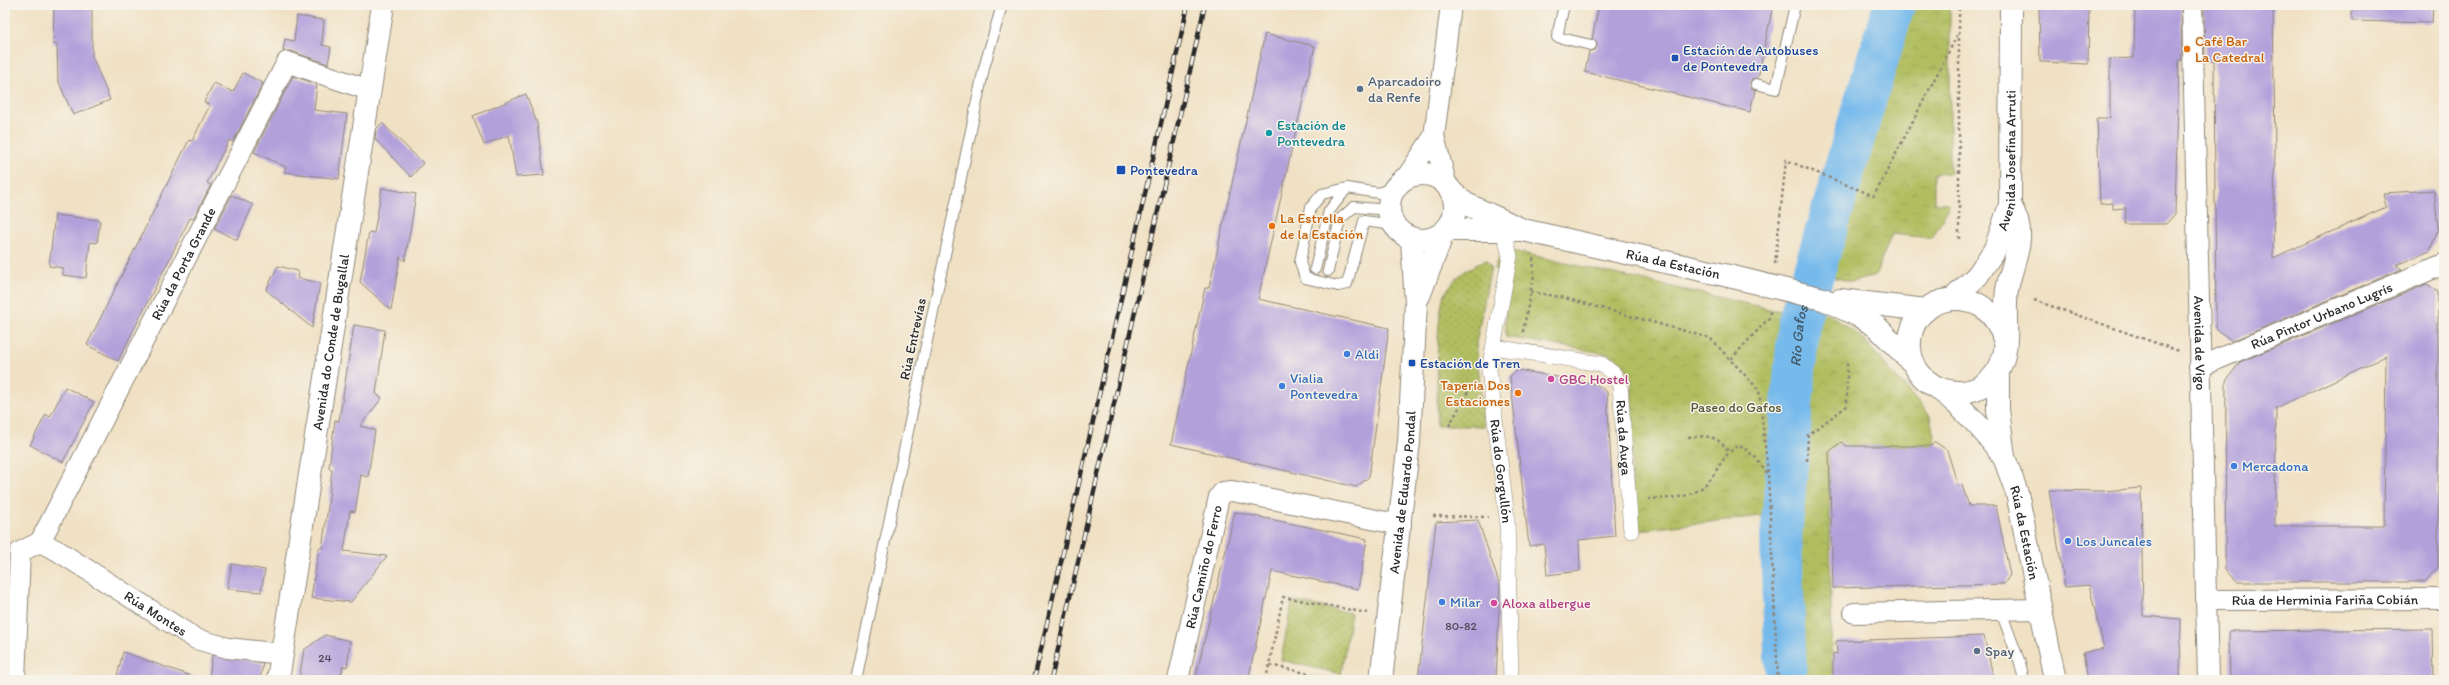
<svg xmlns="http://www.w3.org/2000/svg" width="2449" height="685" font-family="Itim,sans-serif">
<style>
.grass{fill:url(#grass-dots);stroke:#6e7446}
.park{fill:url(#park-crowns);stroke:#6e7446}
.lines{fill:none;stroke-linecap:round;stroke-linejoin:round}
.river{stroke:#76baec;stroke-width:42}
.building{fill:#b2a0db;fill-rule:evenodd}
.service-casing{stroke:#8e8678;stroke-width:12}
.pedestrian-casing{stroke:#8e8678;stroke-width:16}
.minor-casing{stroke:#8e8678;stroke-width:22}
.tertiary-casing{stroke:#8e8678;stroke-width:24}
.primary-casing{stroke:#8e8678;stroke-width:24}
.trunk-casing{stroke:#8e8678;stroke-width:24}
.path{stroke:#8e8678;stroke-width:2.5;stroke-dasharray:3 3;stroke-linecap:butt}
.service{stroke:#fff;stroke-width:10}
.pedestrian{stroke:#fff;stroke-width:15}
.minor{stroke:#fff;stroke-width:20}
.tertiary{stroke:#fff;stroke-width:22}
.primary{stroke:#fff;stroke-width:22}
.trunk{stroke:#fff;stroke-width:22}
.rail-casing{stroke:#2b2b2b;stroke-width:4.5}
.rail{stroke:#f7f3e8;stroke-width:3;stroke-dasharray:9;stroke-linecap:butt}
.primary-bridge-casing{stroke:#8e8678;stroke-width:24;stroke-linecap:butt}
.primary-bridge{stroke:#fff;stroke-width:22}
.food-dot{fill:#e8710a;stroke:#f7f3e8;stroke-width:1.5}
.transit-dot{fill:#1a4fb4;stroke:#f7f3e8;stroke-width:1.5}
.service-dot{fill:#5c6f8a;stroke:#f7f3e8;stroke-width:1.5}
.culture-dot{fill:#0f9aa8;stroke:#f7f3e8;stroke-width:1.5}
.shop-dot{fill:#3f7fe0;stroke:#f7f3e8;stroke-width:1.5}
.hotel-dot{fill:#d1479c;stroke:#f7f3e8;stroke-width:1.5}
.labels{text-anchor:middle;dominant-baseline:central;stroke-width:3;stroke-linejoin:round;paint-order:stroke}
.number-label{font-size:12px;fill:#4d4857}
.food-label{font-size:14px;fill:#c56008;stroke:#f7f3e8;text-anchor:start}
.transit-label{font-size:14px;fill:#164399;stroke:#f7f3e8;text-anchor:start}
.service-label{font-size:14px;fill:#4e5e75;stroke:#f7f3e8;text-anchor:start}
.culture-label{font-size:14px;fill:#0d838f;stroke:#f7f3e8;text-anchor:start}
.street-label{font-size:14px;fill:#2b2b2b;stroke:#f7f3e8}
.shop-label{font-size:14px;fill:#366cbe;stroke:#f7f3e8;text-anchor:start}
.hotel-label{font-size:14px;fill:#b23c85;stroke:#f7f3e8;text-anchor:start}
.park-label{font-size:14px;fill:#53573b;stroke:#f7f3e8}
.water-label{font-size:15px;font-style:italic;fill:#425665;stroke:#f7f3e8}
</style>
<defs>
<pattern id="grass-dots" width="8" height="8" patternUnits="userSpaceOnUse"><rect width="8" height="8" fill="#b1be60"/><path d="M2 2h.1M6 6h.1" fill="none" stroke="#98a354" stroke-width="1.8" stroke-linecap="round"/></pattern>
<pattern id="park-crowns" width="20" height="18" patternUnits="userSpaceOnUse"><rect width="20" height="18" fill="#b1be60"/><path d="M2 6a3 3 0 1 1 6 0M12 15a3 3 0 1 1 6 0" fill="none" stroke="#98a354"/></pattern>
</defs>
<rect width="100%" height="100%" fill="#f7f3e8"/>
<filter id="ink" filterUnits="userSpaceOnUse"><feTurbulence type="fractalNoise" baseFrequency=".025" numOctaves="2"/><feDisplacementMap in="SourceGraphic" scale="8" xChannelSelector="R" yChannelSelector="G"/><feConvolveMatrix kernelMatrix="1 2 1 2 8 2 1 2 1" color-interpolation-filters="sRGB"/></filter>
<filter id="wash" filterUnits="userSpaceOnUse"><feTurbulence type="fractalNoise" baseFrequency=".012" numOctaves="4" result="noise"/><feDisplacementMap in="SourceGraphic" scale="16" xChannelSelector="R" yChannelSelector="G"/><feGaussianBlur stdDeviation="0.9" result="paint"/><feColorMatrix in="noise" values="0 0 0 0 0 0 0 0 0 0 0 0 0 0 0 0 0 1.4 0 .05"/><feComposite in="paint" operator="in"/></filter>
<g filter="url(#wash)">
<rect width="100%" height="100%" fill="#f0e1c4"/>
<path class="grass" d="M1486 260 1491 267 1476 343 1484 426H1437C1438 398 1434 313 1446 292 1455 276 1469 267 1486 260Z
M1292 601 1351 613 1341 674 1281 660Z"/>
<path class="park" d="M1900 5H1950V173L1934 174V203H1949L1948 209 1932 238 1892 234 1875 276 1852 282 1822 274 1898 21Z
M1513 251 1774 310 1829 314 1861 337 1930 416 1935 442 1931 446H1846L1829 453 1832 680H1778L1769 515 1631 531 1632 382C1627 367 1622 361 1609 354L1506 337 1504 272 1494 269C1498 257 1502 254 1513 251Z"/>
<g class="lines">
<path class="river" id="s1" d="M1786 680 1781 537 1799 321 1894 5"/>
</g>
<g id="blocks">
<path class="building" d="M54 5H92V56L110 100 73 115 58 80 57 44H53Z
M1599 5H1773L1758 78 1752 79 1750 83 1751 88 1755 90 1750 112 1585 72 1589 51 1595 50 1597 46 1596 41 1592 39Z
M2039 5H2089L2088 64 2040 62Z
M2135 5H2181L2182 60H2179L2175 214 2166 224H2125L2126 208 2113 209V203L2100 204 2097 118H2110V59L2134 58Z
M2204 5H2273L2275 149 2273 258 2386 207 2383 193 2434 190 2438 229 2430 251 2396 265 2402 269 2232 341 2216 328 2214 61H2205Z
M2352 5H2433L2432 23 2352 21Z
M297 16 324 20 322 45 331 47 328 64 291 51H283L285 39 294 41Z
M1265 34 1315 46 1258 299 1389 328 1369 477 1356 487 1171 444 1205 288H1209Z
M243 73 263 83 233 142 229 140 207 183 211 185 193 219 190 218 118 361 87 345 189 140 192 141 210 105 204 102 214 83 233 92Z
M293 76 317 84 314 110 347 114 339 179 284 172 286 167 254 152Z
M526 94 537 123 544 175 516 177 509 135 484 145 473 116Z
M382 123 423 163 411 177 375 139 376 129Z
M382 188 416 194 405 261 400 257 391 310 360 282 369 232 374 233Z
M232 195 253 205 237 240 214 229Z
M55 215 100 220 97 243 90 242 86 278 63 275V268L49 266Z
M278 266 298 271 297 278 320 283 312 328 266 290Z
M2427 284 2438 291V567L2425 582H2237L2225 570 2226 381 2240 362ZM2386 356 2384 526H2275L2276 408Z
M354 325 385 330 376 394 382 398 360 426 375 430 368 477 361 475 355 512 350 511 344 551 387 556 351 602 311 598 319 548H322L328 507 332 469 329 468 335 420 339 421Z
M1518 370 1596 384 1607 392 1615 536 1579 540 1580 571 1547 575 1544 544 1529 546 1510 376Z
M65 387 94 402 63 462 30 445 46 414 50 417Z
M1841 442 1846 446H1931L1935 442 1947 450 1958 486 1962 485 1969 506H1996L2010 575 2004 584 1833 588 1829 452Z
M2141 488 2143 616 2181 619 2180 680H2088L2083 653 2104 648 2089 585 2065 587 2049 490 2103 491Z
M1235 512 1367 539 1358 589 1272 571 1248 680H1195Z
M1478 520 1500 586 1496 680H1418L1436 522Z
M232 564 265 570 261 592 227 589Z
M2433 629 2434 680H2230L2229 631Z
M325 635 350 641 347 667 343 666 340 680H299L304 650Z
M1984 636 1994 680H1833V653L1837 654 1836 641Z
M123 652 197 678V680H116Z
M212 655 263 663 260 680H209Z"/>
</g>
</g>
<g filter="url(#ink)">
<use href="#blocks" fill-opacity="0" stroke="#8e8678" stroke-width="1"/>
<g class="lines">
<g class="service-casing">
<path id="service" d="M1564 5 1557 37 1591 45
M1756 84 1776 89 1795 5
M1394 225 1364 221 1347 284 1338 286 1305 278 1300 262 1311 207 1322 194 1347 188 1379 193 1397 185
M1315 269 1329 211 1347 188
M1328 271 1340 219 1354 207 1388 210
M2000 609 2020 663 2024 680
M856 680 984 68 1002 5"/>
</g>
<g class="pedestrian-casing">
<g id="pedestrian">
<path id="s2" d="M1501 221 1510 256 1489 370 1507 518 1511 680"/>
<path id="s3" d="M1494 347 1601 364 1614 374 1620 386 1631 531"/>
</g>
</g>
<g class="minor-casing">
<g id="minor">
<path id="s4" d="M2192 5 2208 680"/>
<path d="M1406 178 1434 136"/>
<path d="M1446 183 1434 136 1451 5"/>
<path id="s5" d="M2199 367 2444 264"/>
<path id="s6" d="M40 542 287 62 369 90"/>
<path id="s7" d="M40 542 58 551 196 639 228 648 282 654"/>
<path id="s8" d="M2206 600 2444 599"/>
<path d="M1854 613 2041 609"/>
<path d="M15 680 20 552 40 542"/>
<path id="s9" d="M1178 680 1219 497 1223 492 1232 491 1401 525"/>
</g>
</g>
<g class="tertiary-casing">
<g id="tertiary">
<path id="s10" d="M278 680 383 5"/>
</g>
</g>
<g class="primary-casing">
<g id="primary">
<circle cx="1422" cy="207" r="33"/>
<path id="s11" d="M1452 192 1466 204 1523 230 1733 277"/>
<path d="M1447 230H1522"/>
<path d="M1419 296 1443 233"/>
<path d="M1823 299 1861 317 1877 327 1912 362"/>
<path d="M1840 300 1926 310"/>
<path id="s12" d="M1381 680 1409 442 1416 303 1412 239"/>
</g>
</g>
<g class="trunk-casing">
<g id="trunk">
<path id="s13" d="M1954 298 1978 275 1995 249 2010 205 2011 5"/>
<path d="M2005 343C1989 275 1906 293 1910 348 1913 393 1974 409 1998 370 2012 347 2003 315 2007 290 2010 269 2023 246 2018 225 2017 218 2013 211 2010 205"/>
<path id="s14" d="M1998 371V410L2004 457 2017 493 2055 680"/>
<path d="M1940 390C1965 409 1983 429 2002 455"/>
</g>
</g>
<path class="path" d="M1959 239V5
M1775 264 1786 160 1874 196 1959 32
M1531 292 1561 297 1710 338 1759 390 1768 473 1778 680
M2034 300 2179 351
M1523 332 1534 275 1533 256
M1731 359 1770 317V309
M1449 426 1469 390
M1688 437C1708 436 1716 434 1728 451
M1807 461 1808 435 1847 406V363
M1648 499C1678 498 1699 499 1716 471 1723 459 1728 451 1740 445L1755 457 1767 473
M1433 516 1488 517
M1270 665 1337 680
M1266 680 1283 597 1367 613
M1305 680 1307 673"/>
<use href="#service" class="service"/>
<use href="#pedestrian" class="pedestrian"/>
<use href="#minor" class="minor"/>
<use href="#tertiary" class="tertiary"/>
<use href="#primary" class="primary"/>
<use href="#trunk" class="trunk"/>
<g class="rail-casing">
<path id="rail" d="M1034 680 1188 5
M1051 680 1205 5"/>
</g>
<use href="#rail" class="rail"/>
<g class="primary-bridge-casing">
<path id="primary-bridge" d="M1733 277 1823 299"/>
</g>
<use href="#primary-bridge" class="primary-bridge"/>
</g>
</g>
<g class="food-dot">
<circle cx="2187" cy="49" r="4"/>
<circle cx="1272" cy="226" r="4"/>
<circle cx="1518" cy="393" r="4"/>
</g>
<g class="transit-dot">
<rect x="1671" y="54" width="8" height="8" rx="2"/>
<rect x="1116" y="165" width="10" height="10" rx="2"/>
<rect x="1408" y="359" width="8" height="8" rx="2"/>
</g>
<g class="service-dot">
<circle cx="1360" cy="89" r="4"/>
<circle cx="1977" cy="651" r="4"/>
</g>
<circle class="culture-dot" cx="1269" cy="133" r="4"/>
<g class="shop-dot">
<circle cx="1347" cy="354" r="4"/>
<circle cx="1282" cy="386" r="4"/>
<circle cx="2234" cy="466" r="4"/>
<circle cx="2068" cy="541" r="4"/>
<circle cx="1442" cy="602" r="4"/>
</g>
<g class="hotel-dot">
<circle cx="1551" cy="379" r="4"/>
<circle cx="1494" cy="603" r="4"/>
</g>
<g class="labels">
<g class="number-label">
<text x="1461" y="626">80-82</text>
<text x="325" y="658">24</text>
</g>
<g class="food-label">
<text x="2195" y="41">Café Bar<tspan x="2195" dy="16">La Catedral</tspan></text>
<text x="1280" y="218">La Estrella<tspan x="1280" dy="16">de la Estación</tspan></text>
<text x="1510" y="385" text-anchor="end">Tapería Dos<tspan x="1510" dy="16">Estaciones</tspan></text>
</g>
<g class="transit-label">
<text x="1683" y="50">Estación de Autobuses<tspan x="1683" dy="16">de Pontevedra</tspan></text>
<text x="1130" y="170">Pontevedra</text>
<text x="1420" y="363">Estación de Tren</text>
</g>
<g class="service-label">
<text x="1368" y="81">Aparcadoiro<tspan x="1368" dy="16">da Renfe</tspan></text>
<text x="1985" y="651">Spay</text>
</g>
<g class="culture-label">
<text x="1277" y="125">Estación de<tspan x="1277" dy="16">Pontevedra</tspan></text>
</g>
<g class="street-label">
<text stroke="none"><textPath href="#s13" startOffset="155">Avenida Josefina Arruti</textPath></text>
<text stroke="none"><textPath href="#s6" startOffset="313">Rúa da Porta Grande</textPath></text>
<text stroke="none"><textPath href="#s11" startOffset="235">Rúa da Estación</textPath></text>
<text stroke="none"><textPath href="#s5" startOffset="133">Rúa Pintor Urbano Lugrís</textPath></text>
<text transform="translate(913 339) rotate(-78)">Rúa Entrevías</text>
<text stroke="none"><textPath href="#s10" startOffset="342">Avenida do Conde de Bugallal</textPath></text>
<text stroke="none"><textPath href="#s4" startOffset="338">Avenida de Vigo</textPath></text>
<text stroke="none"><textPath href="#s3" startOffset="190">Rúa da Auga</textPath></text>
<text stroke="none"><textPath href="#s2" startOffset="254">Rúa do Gorgullón</textPath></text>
<text stroke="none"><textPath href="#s12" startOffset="189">Avenida de Eduardo Pondal</textPath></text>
<text stroke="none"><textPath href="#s14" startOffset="165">Rúa da Estación</textPath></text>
<text stroke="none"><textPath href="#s9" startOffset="116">Rúa Camiño do Ferro</textPath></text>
<text stroke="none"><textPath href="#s8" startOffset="119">Rúa de Herminia Fariña Cobián</textPath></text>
<text stroke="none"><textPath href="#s7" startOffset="136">Rúa Montes</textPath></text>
</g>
<g class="shop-label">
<text x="1355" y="354">Aldi</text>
<text x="1290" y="378">Vialia<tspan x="1290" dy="16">Pontevedra</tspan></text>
<text x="2242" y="466">Mercadona</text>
<text x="2076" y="541">Los Juncales</text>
<text x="1450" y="602">Milar</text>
</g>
<g class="hotel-label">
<text x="1559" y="379">GBC Hostel</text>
<text x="1502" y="603">Aloxa albergue</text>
</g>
<g class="park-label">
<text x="1736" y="407">Paseo do Gafos</text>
</g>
<g class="water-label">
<text stroke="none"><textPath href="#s1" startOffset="345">Río Gafos</textPath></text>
</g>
</g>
<rect width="2449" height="685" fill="none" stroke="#f7f3e8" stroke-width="20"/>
</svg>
